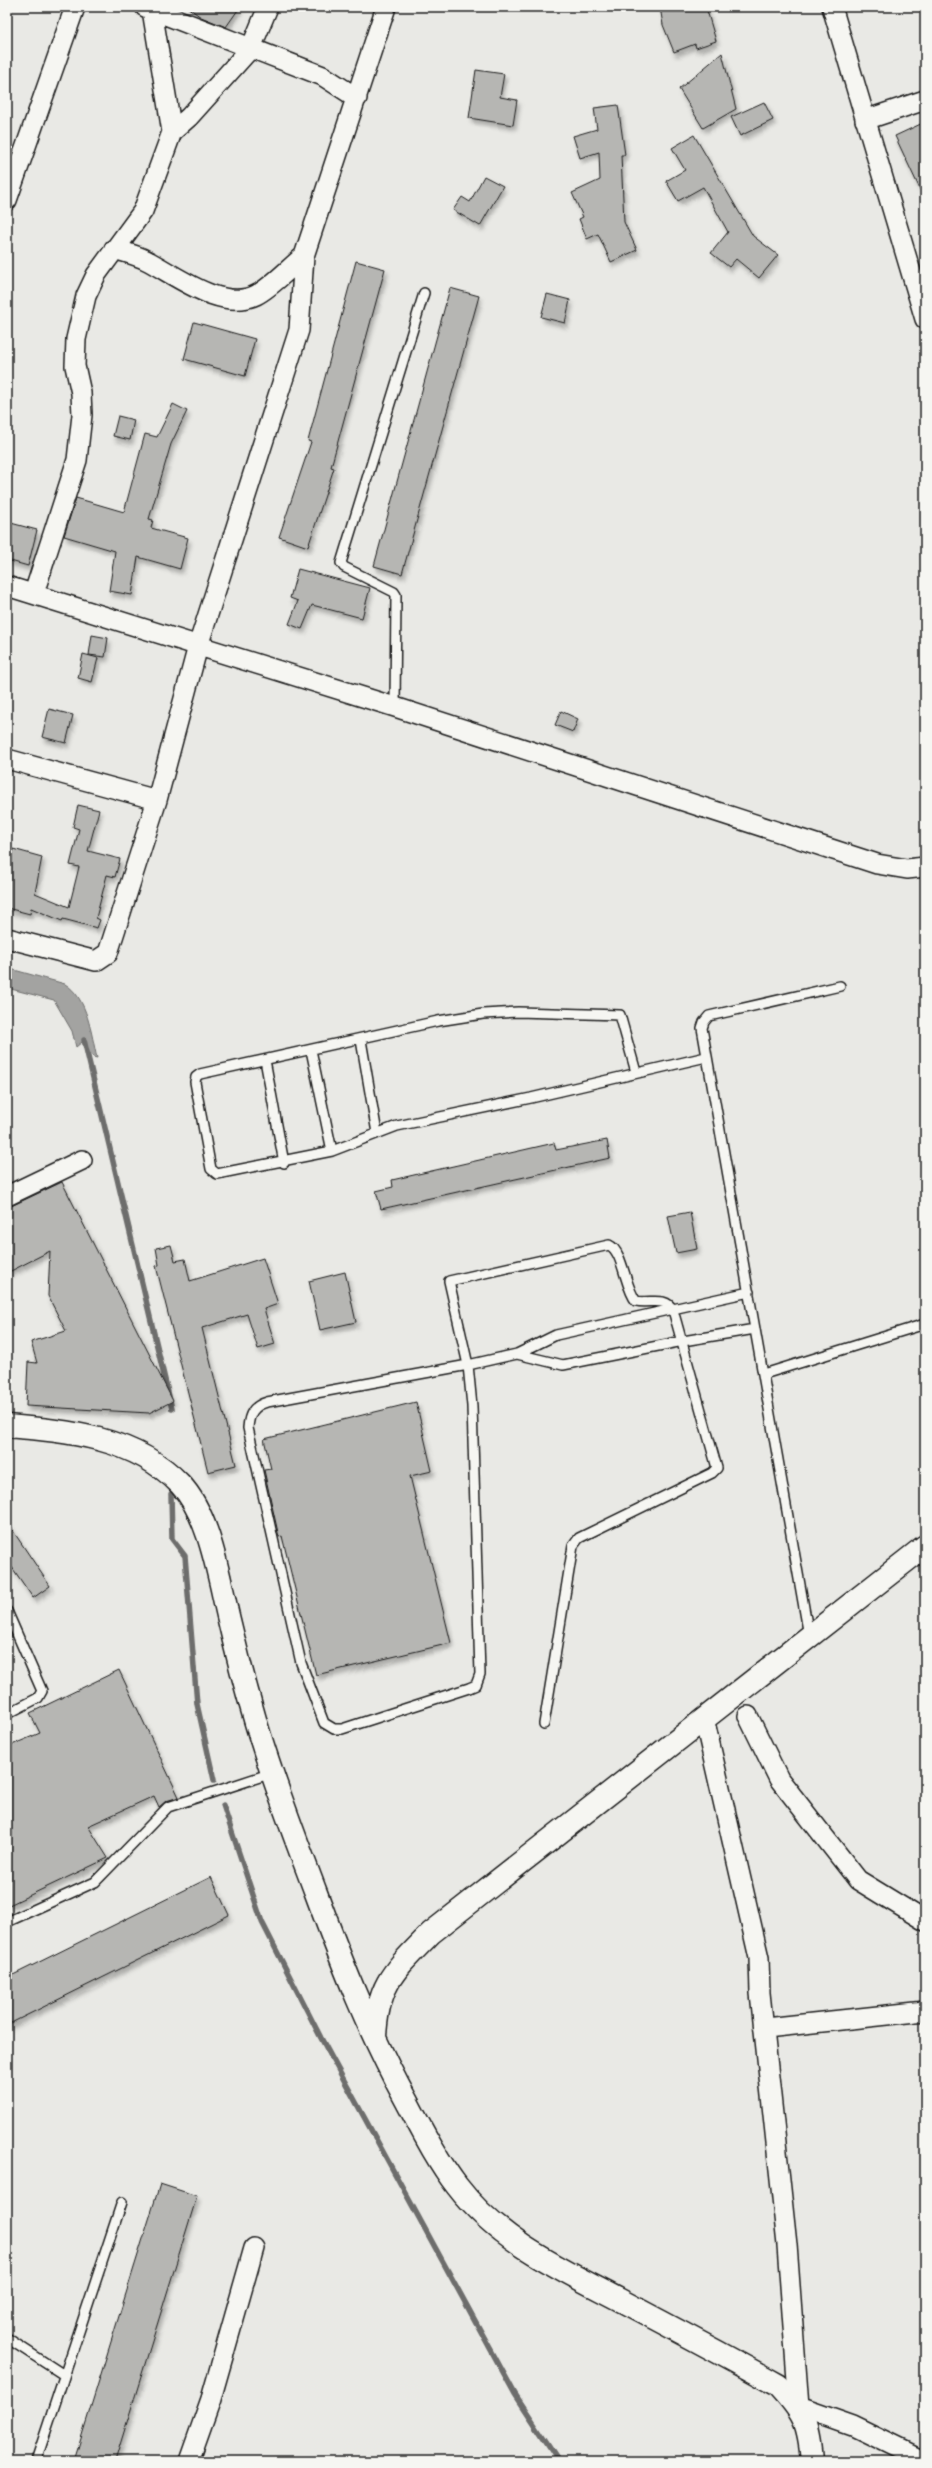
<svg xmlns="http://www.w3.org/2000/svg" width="932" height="2468" font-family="Itim,sans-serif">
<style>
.water{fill:#a3a3a1;stroke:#6d6d6c}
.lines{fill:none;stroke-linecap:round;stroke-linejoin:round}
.stream{stroke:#6d6d6c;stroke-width:5.5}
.building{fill:#b6b6b3;stroke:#1c1c1c;filter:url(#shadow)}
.service-casing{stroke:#1c1c1c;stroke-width:12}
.minor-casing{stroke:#1c1c1c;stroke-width:22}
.tertiary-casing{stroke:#1c1c1c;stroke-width:25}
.service{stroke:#f6f6f2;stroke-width:9}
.minor{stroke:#f6f6f2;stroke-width:19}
.tertiary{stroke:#f6f6f2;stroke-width:22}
</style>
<defs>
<filter id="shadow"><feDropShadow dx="2.5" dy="4.5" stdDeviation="2" flood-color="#0004"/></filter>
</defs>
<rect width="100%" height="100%" fill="#e9e9e5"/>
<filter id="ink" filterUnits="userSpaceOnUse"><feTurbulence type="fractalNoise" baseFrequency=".025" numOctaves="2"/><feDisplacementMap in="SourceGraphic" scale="8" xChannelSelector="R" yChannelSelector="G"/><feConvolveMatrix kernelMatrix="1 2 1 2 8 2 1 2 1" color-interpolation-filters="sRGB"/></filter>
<g filter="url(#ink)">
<path class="water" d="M7 968 65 984C88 998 91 1034 97 1058L93 1057 82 1042 76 1047 72 1031 54 1000 7 988Z"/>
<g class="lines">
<path class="stream" d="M84 1040 172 1409
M171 1494 172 1539 185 1556 197 1704 214 1780
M223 1805 262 1922 321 2038 515 2394 559 2461"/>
</g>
<path class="building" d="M187 7H240L226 27 201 17Z
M660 7H706L716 41 696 48 695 44 674 52 663 25Z
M722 53 736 109 703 128 679 89Z
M476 70 504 74 500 97 517 100 513 125 469 118Z
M764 102 773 120 740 136 731 117Z
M618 105 625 155H621L624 222 637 250 611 262 598 234 587 239 579 219 583 217 572 193 600 180 599 152 580 158 573 136 597 129 594 108Z
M925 122V200L895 136Z
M694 135 753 236 778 255 759 278 736 259 729 267 711 253 728 232 703 187 678 201 666 181 685 170 672 148Z
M484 176 503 186 480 226 453 210 462 197 470 202Z
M356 261 385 269 331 467 334 468 308 547 279 537 311 442 308 441Z
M450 288 479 296 402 574 374 566Z
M547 294 570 300 565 323 541 317Z
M194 322 255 339 245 376 184 359Z
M173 404 187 411 171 444 149 519 153 520 151 528 188 538 180 569 138 557 132 595 109 591 115 551 64 536 76 498 124 512 145 434 157 437Z
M118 416 134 420 130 440 113 436Z
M7 522 37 530 28 566 7 560Z
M298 569 370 588 362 618 312 605 302 629 289 624 298 601 290 598Z
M92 635 108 638 105 657 89 655Z
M83 654 98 658 92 682 78 678Z
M49 709 73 715 66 743 42 737Z
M561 711 578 719 573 732 555 725Z
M78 805 99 810 88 851 120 859 115 877 107 875 96 918 100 920 97 928 63 919 62 921 31 908 30 914 7 908V869L13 849 42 857 35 893 69 907 79 867 70 865 79 829 73 827Z
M607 1140 610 1158 381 1209 376 1191 393 1187 392 1180 554 1143 556 1150Z
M62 1182 173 1401 149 1413 26 1406 28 1362 37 1363 31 1342 66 1331 48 1296 50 1251 7 1273V1208Z
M690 1212 697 1249 676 1253 668 1216Z
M171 1245 175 1261 185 1259 190 1281 263 1258 278 1304 264 1309 275 1344 258 1349 247 1314 202 1328 236 1465 208 1472 156 1266 159 1265 156 1248Z
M345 1272 356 1322 320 1330 309 1281Z
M416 1402 432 1471 410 1476 451 1643 316 1675 282 1536 279 1537 264 1470 271 1469 264 1439Z
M7 1522 50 1586 33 1598 7 1560Z
M119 1670 179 1797 166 1801 159 1807 154 1796 88 1826 108 1858 7 1906V1747L40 1733 30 1713Z
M211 1877 229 1915 7 2025V1978Z
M160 2184 197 2196 115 2461H74Z"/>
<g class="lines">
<g class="service-casing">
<path id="service" d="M395 707 396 595 394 592 344 567 341 563 424 293
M361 1040 377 1133
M311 1050 332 1151
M265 1060 284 1163
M636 1072 620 1015 518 1012 483 1014 438 1021 200 1074 196 1077 195 1082 211 1169 217 1174 332 1151 397 1126 531 1098 706 1057
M517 1354 563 1365 683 1341 755 1329
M764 1374 925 1324
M7 1611 42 1691 38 1698 7 1714
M809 1636 702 1028 704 1022 709 1016 840 986
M544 1724 573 1546 579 1538 712 1473 717 1468 673 1310C666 1296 649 1304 636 1301 625 1288 623 1251 609 1245L449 1281 468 1365 472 1406 480 1674 476 1685 469 1688 342 1729H334L324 1723 301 1663 248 1428C249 1414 253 1406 267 1402L468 1365 517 1354 556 1335 749 1292
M7 1922 95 1882 168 1807 272 1773
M7 2338 64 2375
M36 2461 122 2202"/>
</g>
<g class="minor-casing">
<path id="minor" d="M145 7 323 76 357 98
M832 7 925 319
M865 120 925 100
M172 132 189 117 251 48 268 7
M7 200 75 7
M114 249C124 252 136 255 146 260 176 275 221 312 256 295 272 287 290 267 304 256
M7 586 395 707 877 864 907 869 925 867
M34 593 77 460 82 415 81 393 75 366 76 339 86 296 96 275 143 211 172 132 152 10
M7 759 157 800
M7 938 96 961 108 953 157 800 198 646 299 330 304 256 386 7
M7 1196 82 1160
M748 1716 779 1779 858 1880 925 1921
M704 1718 759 1958 760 1993 787 2245 799 2407 853 2426 925 2461
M766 2028 925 2011
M189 2461 211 2399 254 2248"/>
</g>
<g class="tertiary-casing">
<path id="tertiary" d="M7 1426C68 1431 135 1437 180 1484 210 1515 219 1579 229 1620 237 1655 246 1689 256 1723 273 1781 295 1837 316 1893 343 1966 369 2032 406 2100 422 2130 437 2160 457 2186 499 2241 561 2269 620 2300 673 2328 726 2356 778 2385 804 2413 809 2423 812 2461
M375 2038C377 1983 395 1970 431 1933L925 1546"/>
</g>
<use href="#service" class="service"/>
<use href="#minor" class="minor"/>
<use href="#tertiary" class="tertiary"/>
</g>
</g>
<rect width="932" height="2468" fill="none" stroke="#f6f6f2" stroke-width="24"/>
<rect x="12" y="12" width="908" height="2444" fill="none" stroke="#1c1c1c" stroke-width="1.5" filter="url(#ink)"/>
</svg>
